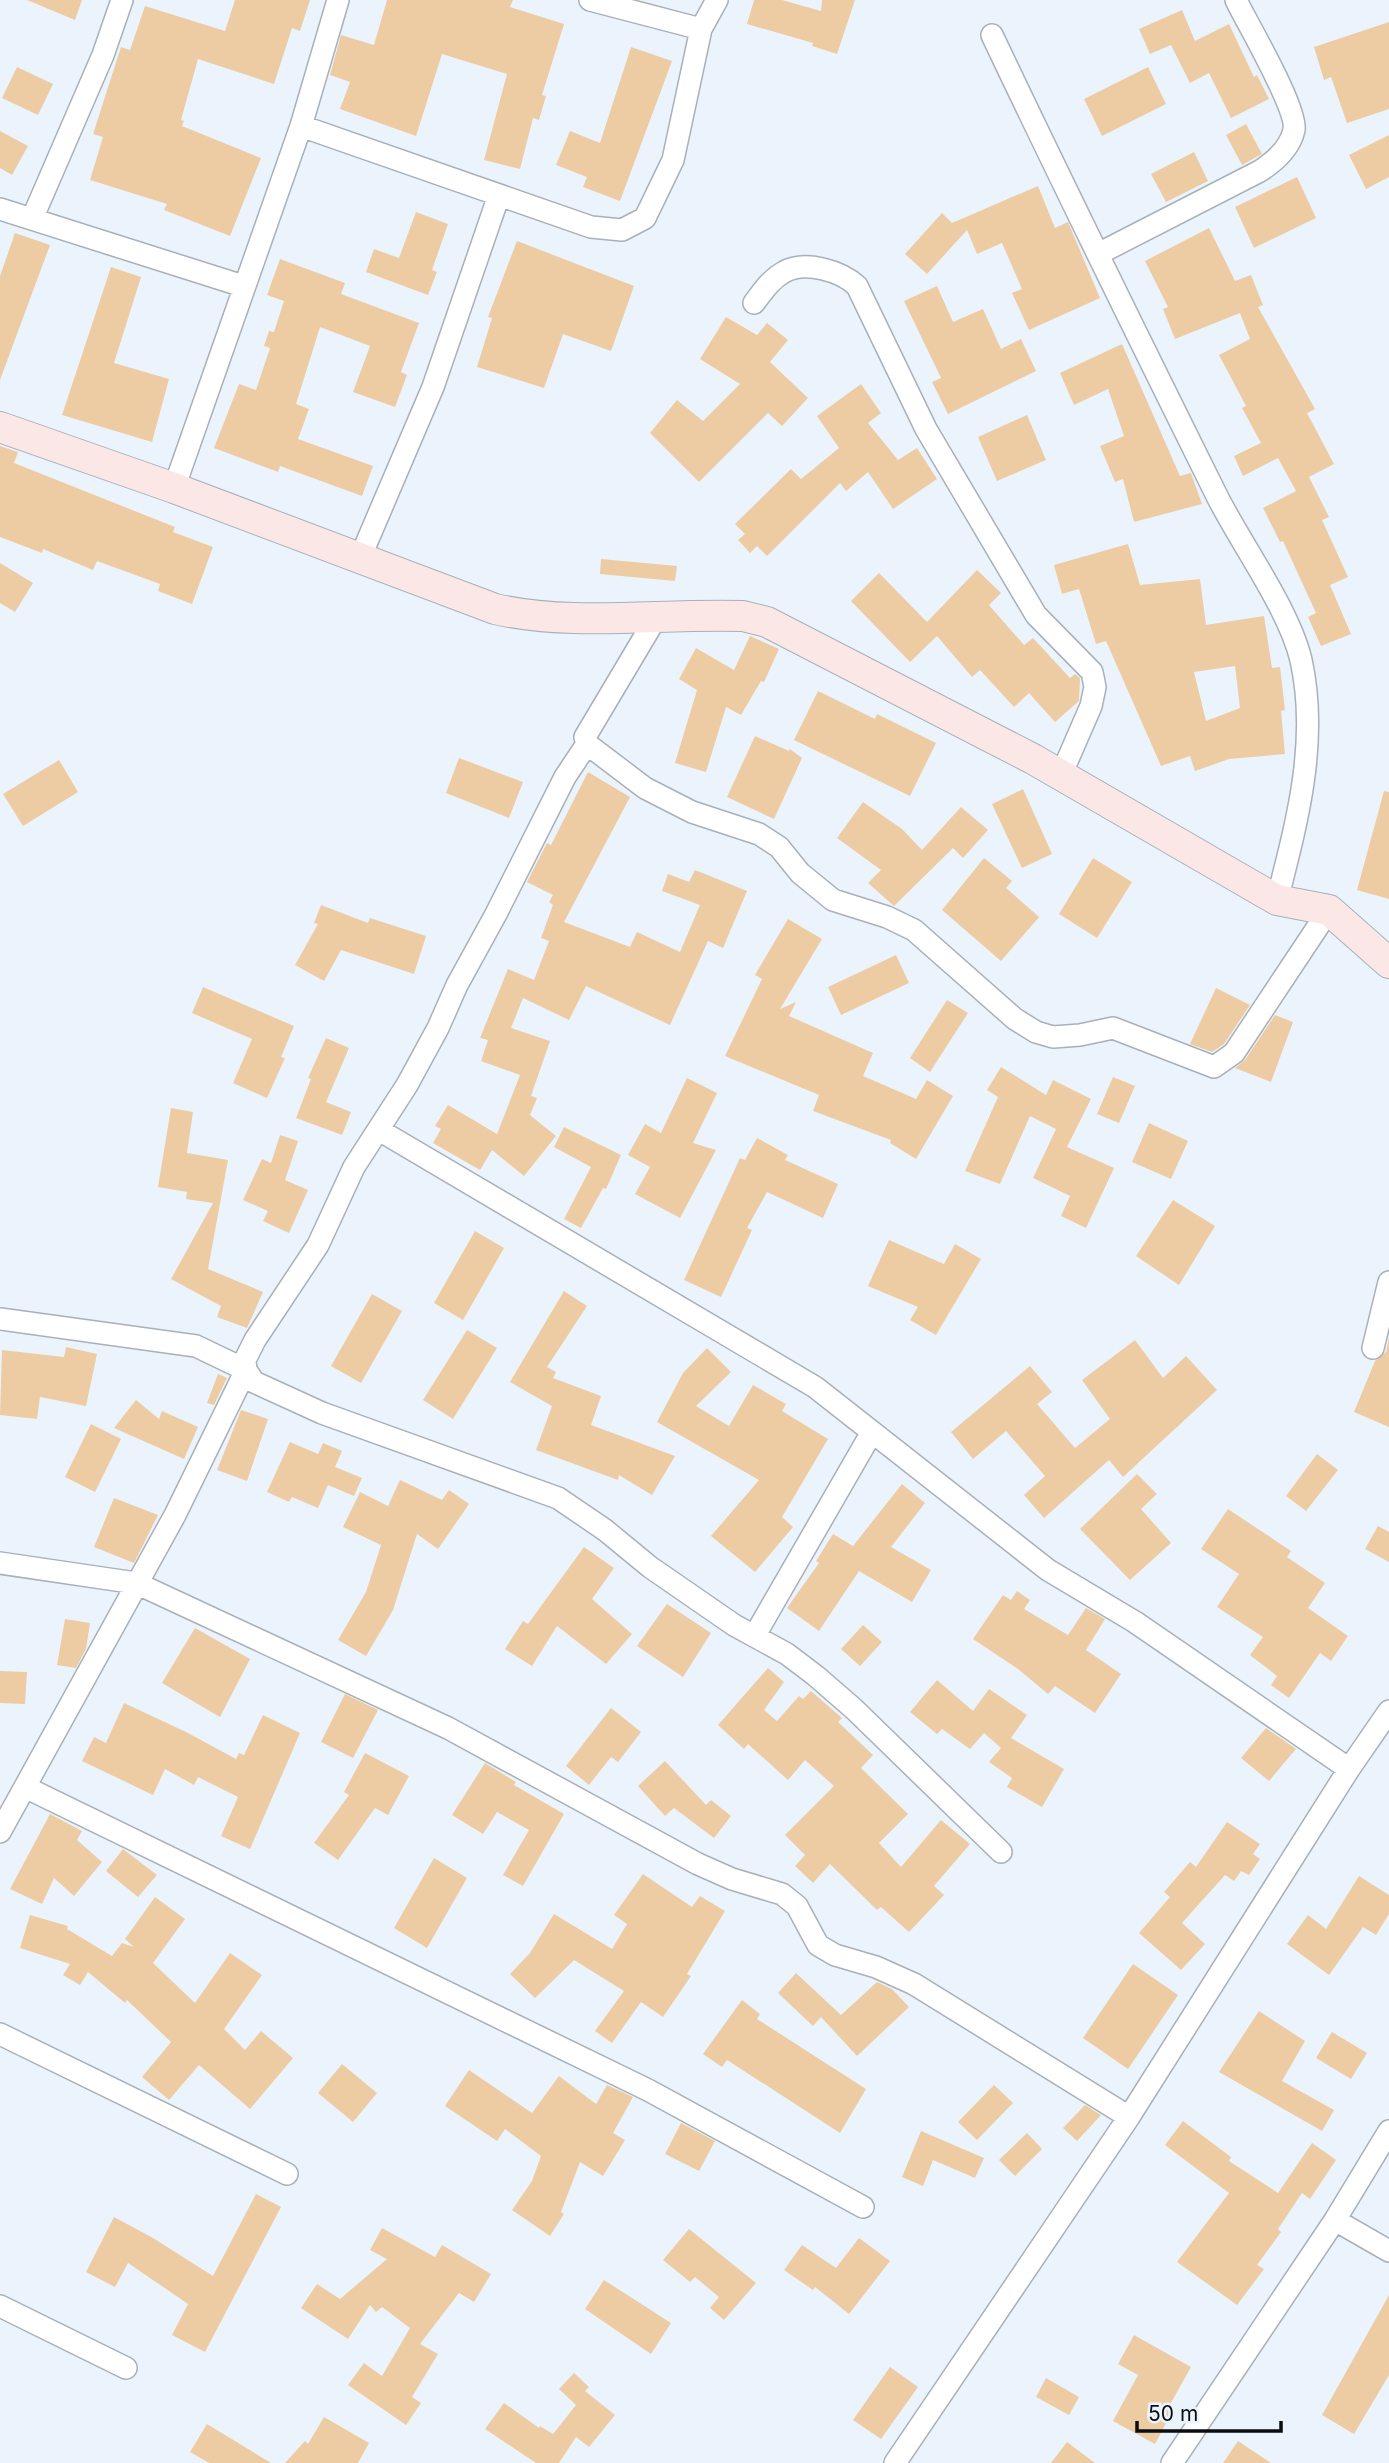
<svg xmlns="http://www.w3.org/2000/svg" width="1389" height="2463" font-family="Inter,sans-serif">
<style>
.building{fill:#edcca4;fill-rule:evenodd}
.lines{fill:none;stroke-linecap:round;stroke-linejoin:round}
.street-casing{stroke:#a8b0b8;stroke-width:24}
.secondary-casing{stroke:#a8b0b8;stroke-width:32}
.street{stroke:#fff;stroke-width:21}
.secondary{stroke:#fbe8e6;stroke-width:30}
</style>
<rect width="100%" height="100%" fill="#ebf4fc"/>
<path class="building" d="M27 0H82L75 20Z
M235 0H310L300 31 292 28 274 84 198 59 181 120 184 121 182 126 261 158 230 236 164 210 167 204 90 180 103 137 93 134 121 47 130 50 145 6 225 31Z
M387 0H513L510 7 564 24 542 95 546 96 539 120 533 118 520 169 484 160 507 74 442 54 416 136 340 109 350 82 330 75 341 35 374 45Z
M754 0H782L821 11 822 0H855L837 54 812 46 813 43 747 24Z
M1182 10 1195 41 1229 24 1254 77 1257 75 1269 99 1231 118 1209 73 1190 83 1171 45 1150 54 1139 29Z
M1389 22V109L1347 123 1331 77 1324 80 1314 47Z
M631 47 672 61 620 201 583 187 587 177 556 165 570 131 600 143Z
M17 67 53 84 38 115 2 98Z
M1148 67 1166 104 1102 136 1084 99Z
M1246 124 1262 154 1242 165 1226 135Z
M0 131 28 146 12 175 0 168Z
M1389 135V177L1366 189 1349 155Z
M1194 152 1208 181 1166 202 1151 174Z
M1297 177 1316 218 1254 248 1235 207Z
M1038 186 1055 228 1068 222 1100 298 1029 330 1012 293 1022 289 1002 243 977 254 967 230 927 274 905 254 942 213 952 223Z
M416 212 448 224 432 270 437 272 428 295 366 272 374 249 399 258Z
M1209 228 1235 281 1251 275 1263 305 1258 307 1315 409 1307 413 1334 464 1309 477 1329 517 1322 520 1348 577 1330 585 1351 634 1321 646 1308 617 1316 613 1283 541 1280 542 1263 508 1296 491 1278 458 1243 476 1234 456 1261 443 1242 408 1246 406 1219 355 1250 339 1240 313 1175 339 1163 309 1168 307 1145 261Z
M15 233 50 245 0 380V276Z
M517 241 634 286 611 351 563 334 544 388 477 367 492 318 488 317Z
M280 259 345 283 341 294 419 323 401 372 407 375 395 407 353 392 370 346 320 327 296 404 309 409 298 439 373 466 362 496 280 466 278 472 214 448 239 384 256 390 270 348 264 346 269 331 274 332 284 301 267 295Z
M111 267 141 277 114 363 169 379 152 442 62 415Z
M937 286 953 322 983 309 1001 349 1021 339 1036 371 948 414 932 382 941 378 904 301Z
M726 317 757 335 767 323 788 340 770 362 808 398 782 426 768 413 699 482 650 433 677 400 703 421 740 384 700 359Z
M1122 344 1180 476 1191 473 1202 504 1134 522 1123 479 1115 482 1100 446 1124 436 1108 389 1074 405 1060 373Z
M861 384 881 413 868 423 898 460 917 448 937 479 893 509 868 472 846 491 840 483 767 556 757 546 750 553 738 540 745 534 735 524 791 469 801 479 839 448 817 416Z
M1027 415 1046 460 997 481 978 437Z
M0 446 18 452 14 463 175 527 173 532 213 547 192 604 158 591 160 584 97 561 93 570 43 549 42 553 0 537Z
M1128 544 1140 585 1200 579 1206 625 1264 616 1272 668 1280 667 1285 710 1281 711 1285 754 1229 759 1195 771 1190 756 1161 766 1106 641 1096 644 1079 589 1062 594 1054 565ZM1235 666 1240 708 1206 721 1194 672Z
M601 559 677 566 675 581 600 574Z
M0 563 33 583 15 612 0 603Z
M977 570 1001 593 989 605 1024 645 1033 638 1070 678 1075 674 1080 678 1079 701 1055 722 1029 693 1014 707 980 670 972 677 937 636 910 662 851 601 879 573 927 622Z
M750 636 779 649 764 682 761 681 741 715 726 707 706 772 675 763 697 690 679 679 696 648 734 670Z
M818 691 875 719 877 714 936 743 910 796 794 740Z
M755 736 789 751 790 749 802 758 774 819 727 797Z
M459 758 523 782 509 818 446 793Z
M59 760 78 792 23 826 3 794Z
M588 772 630 797 564 922 630 947 637 932 680 952 700 905 662 891 668 874 689 882 695 870 747 891 723 948 708 941 670 1025 586 986 569 1020 523 998 511 1028 550 1041 531 1096 537 1098 530 1115 556 1136 524 1176 492 1150 480 1170 433 1143 441 1129 435 1126 448 1105 497 1134 520 1075 481 1061 488 1040 480 1038 508 969 534 980 549 941 541 938 553 905 549 902 553 895 527 882 547 843 551 845Z
M1023 789 1052 854 1022 868 992 804Z
M1384 791 1389 792V899L1357 890Z
M863 802 902 829 922 850 961 807 988 830 963 858 953 848 894 906 868 883 881 870 837 838Z
M984 858 1012 881 1006 888 1039 917 1001 961 942 910Z
M1093 858 1132 882 1097 938 1059 914Z
M321 905 368 923 370 918 426 936 414 974 341 950 324 981 295 965 318 924 314 923Z
M788 919 822 939 780 1009 796 1002 789 1016 873 1053 863 1076 916 1099 927 1080 953 1096 916 1159 890 1143 891 1140 813 1111 819 1095 725 1056 762 979 755 975Z
M896 955 909 983 841 1015 828 987Z
M203 987 294 1026 281 1057 285 1058 267 1098 233 1083 252 1039 192 1013Z
M1216 988 1250 1005 1224 1044 1212 1052 1190 1044Z
M947 1000 968 1013 930 1072 910 1058Z
M1275 1015 1293 1022 1271 1082 1235 1068 1245 1060Z
M326 1038 349 1048 326 1102 351 1112 342 1135 296 1118 311 1079 308 1078Z
M1001 1067 1046 1095 1053 1080 1091 1099 1067 1147 1114 1168 1086 1228 1061 1216 1070 1196 1033 1178 1056 1129 1030 1116 1000 1184 965 1171 998 1097 987 1090Z
M1113 1077 1135 1086 1119 1123 1097 1114Z
M687 1078 717 1093 693 1143 716 1150 680 1218 635 1194 650 1167 628 1155 645 1124 661 1133Z
M171 1108 193 1112 187 1153 228 1160 208 1269 263 1292 247 1328 217 1317 221 1306 171 1279 213 1203 186 1199 187 1192 158 1187Z
M1149 1123 1188 1141 1171 1179 1132 1162Z
M564 1127 621 1155 606 1189 603 1188 581 1228 564 1219 591 1167 554 1147Z
M280 1135 298 1141 285 1180 308 1190 289 1233 263 1221 268 1211 243 1200 262 1159 271 1163Z
M757 1138 788 1155 785 1160 838 1184 823 1218 767 1192 747 1228 752 1230 721 1297 684 1280 740 1158 745 1160Z
M1173 1200 1215 1226 1179 1285 1136 1256Z
M475 1231 504 1248 463 1320 434 1303Z
M889 1240 944 1264 955 1244 981 1259 936 1335 910 1320 918 1307 868 1286Z
M564 1291 587 1306 547 1367 556 1372 553 1378 601 1396 591 1425 675 1456 652 1495 619 1475 618 1480 536 1450 552 1406 510 1382Z
M372 1294 402 1311 361 1383 331 1366Z
M467 1330 497 1348 453 1419 423 1400Z
M1389 1338V1427L1354 1412 1375 1361 1386 1352Z
M1135 1340 1163 1378 1186 1356 1217 1390 1123 1477 1109 1460 1044 1518 1024 1495 1045 1476 1006 1431 973 1459 951 1432 1030 1366 1052 1392 1037 1404 1075 1448 1110 1419 1082 1380Z
M66 1347 97 1354 86 1406 40 1397 37 1419 0 1415 2 1350 64 1357Z
M707 1348 731 1372 696 1406 729 1426 753 1385 786 1404 782 1411 828 1439 782 1517 793 1527 755 1572 711 1536 759 1480 657 1422 683 1373Z
M218 1374 227 1378 214 1405 207 1403Z
M136 1400 159 1419 162 1411 198 1427 184 1459 114 1428Z
M241 1410 268 1419 247 1481 217 1470Z
M91 1424 121 1439 95 1492 65 1477Z
M290 1442 318 1454 323 1443 342 1451 335 1467 362 1478 354 1496 328 1485 318 1508 292 1497 289 1502 267 1492Z
M1317 1454 1338 1470 1306 1511 1286 1496Z
M1137 1474 1157 1494 1141 1509 1171 1543 1130 1580 1080 1529Z
M400 1480 442 1500 449 1490 469 1504 438 1549 417 1534 393 1610 366 1656 338 1640 366 1592 381 1545 343 1527 360 1492 388 1506Z
M902 1484 925 1503 891 1547 931 1570 912 1602 859 1571 819 1631 787 1608 819 1563 816 1561 833 1534 853 1546Z
M114 1498 158 1515 134 1563 94 1547Z
M1228 1509 1291 1551 1287 1557 1325 1583 1308 1608 1348 1636 1331 1661 1320 1653 1289 1698 1271 1685 1277 1676 1250 1655 1263 1637 1217 1607 1239 1574 1201 1549Z
M1378 1526 1389 1532V1562L1365 1549Z
M584 1547 614 1568 592 1599 632 1634 606 1664 557 1626 532 1666 505 1649 523 1621 528 1624Z
M1017 1591 1030 1600 1024 1609 1068 1635 1086 1608 1105 1619 1086 1650 1121 1674 1095 1713 1055 1686 1048 1694 1018 1669 973 1639 1003 1595 1011 1600Z
M667 1604 711 1633 683 1677 637 1646Z
M65 1619 90 1623 86 1649 76 1668 57 1665Z
M863 1625 882 1642 860 1666 841 1649Z
M195 1628 250 1659 220 1717 162 1683Z
M768 1668 784 1682 764 1710 777 1721 799 1696 803 1699 811 1691 842 1718 838 1722 873 1755 861 1768 908 1814 879 1843 901 1867 941 1820 970 1844 934 1886 944 1895 909 1932 881 1907 877 1910 830 1864 813 1883 795 1866 805 1855 785 1835 834 1786 805 1760 788 1780 748 1744 744 1749 718 1725Z
M0 1671 27 1672 25 1704 0 1703Z
M937 1680 973 1711 989 1689 1027 1715 1011 1738 1064 1769 1042 1807 1007 1787 1012 1778 989 1762 1001 1748 984 1733 970 1749 942 1729 937 1734 910 1712Z
M345 1694 378 1710 353 1758 321 1742Z
M124 1703 186 1732 236 1759 239 1753 244 1755 263 1715 300 1733 250 1849 221 1836 238 1797 198 1777 194 1785 165 1769 153 1795 82 1761 94 1737 106 1743Z
M611 1708 641 1732 618 1762 611 1757 589 1785 566 1766Z
M1266 1728 1296 1749 1269 1781 1241 1758Z
M365 1753 409 1776 388 1815 375 1808 338 1860 314 1843 349 1795 344 1792Z
M665 1761 706 1805 711 1800 731 1816 714 1838 674 1808 665 1816 638 1786Z
M485 1763 516 1782 514 1785 564 1814 523 1886 503 1875 529 1830 497 1812 483 1834 452 1815Z
M50 1814 82 1831 77 1840 102 1862 74 1896 54 1878 42 1904 10 1889Z
M1227 1822 1260 1844 1253 1854 1260 1859 1249 1875 1241 1871 1234 1881 1225 1875 1182 1923 1205 1944 1181 1970 1139 1933 1170 1897 1164 1892 1190 1862 1196 1867Z
M123 1849 157 1875 138 1897 106 1871Z
M434 1858 467 1878 427 1948 394 1928Z
M643 1874 692 1907 700 1896 725 1911 687 1974 691 1976 663 2017 641 2002 612 2043 595 2031 624 1991 574 1960 535 1998 510 1974 530 1953 554 1914 612 1949 627 1924 614 1915Z
M1359 1876 1389 1895V1914L1376 1935 1363 1927 1329 1975 1287 1944 1308 1915 1326 1929Z
M155 1897 185 1919 153 1963 195 2003 230 1953 262 1975 224 2029 245 2050 261 2031 293 2058 250 2109 199 2065 169 2100 142 2077 171 2042 127 2000 125 2003 88 1972 80 1985 63 1975 70 1964 20 1948 30 1915 68 1926 67 1929 112 1956 122 1943 134 1947 125 1939Z
M1133 1964 1178 1995 1128 2069 1083 2038Z
M796 1973 841 2015 877 1982 892 1989 909 2007 857 2056 821 2017 813 2026 778 1993Z
M742 2000 760 2014 757 2019 866 2089 840 2133 727 2060 722 2067 703 2054Z
M1259 2011 1305 2041 1282 2081 1334 2110 1322 2131 1219 2072Z
M1332 2032 1367 2053 1351 2079 1316 2058Z
M342 2064 377 2093 353 2122 318 2093Z
M469 2070 532 2113 559 2076 596 2104 607 2085 633 2097 613 2133 625 2140 603 2176 580 2162 561 2212 564 2214 550 2236 512 2210 532 2181 541 2156 505 2129 497 2141 445 2106Z
M994 2085 1013 2103 977 2140 958 2122Z
M1085 2105 1101 2115 1077 2141 1063 2128Z
M1183 2121 1231 2157 1229 2161 1278 2193 1312 2143 1336 2160 1310 2199 1302 2193 1278 2229 1281 2232 1257 2265 1264 2269 1237 2305 1177 2262 1229 2193 1165 2145Z
M681 2123 715 2141 699 2171 665 2154Z
M921 2131 984 2158 975 2178 933 2160 923 2186 902 2177Z
M1027 2133 1042 2149 1015 2176 999 2160Z
M256 2194 281 2207 205 2352 172 2335 188 2304 128 2263 115 2287 86 2272 114 2217 153 2238 213 2276Z
M382 2228 435 2257 442 2245 491 2274 474 2302 459 2293 420 2344 438 2354 412 2397 421 2403 406 2425 348 2385 364 2363 382 2376 410 2328 382 2307 376 2312 370 2305 348 2339 301 2308 317 2284 340 2299 387 2259 370 2250Z
M689 2229 756 2283 724 2320 710 2308 719 2297 695 2277 690 2282 663 2260Z
M859 2238 890 2261 849 2314 815 2287 813 2290 784 2270 802 2245 836 2268Z
M604 2280 671 2323 651 2354 585 2309Z
M1389 2295V2375L1354 2434 1322 2415Z
M1134 2335 1191 2367 1167 2410 1172 2412 1155 2444 1113 2421 1138 2375 1118 2364Z
M890 2367 918 2387 881 2439 853 2420Z
M574 2373 589 2387 585 2391 615 2415 589 2447 576 2437 559 2463H536L485 2429 504 2403 539 2428 540 2426 553 2434 576 2405 559 2389Z
M1046 2378 1079 2397 1069 2415 1036 2397Z
M324 2417 369 2443 358 2463H285L305 2441 308 2444Z
M207 2424 271 2463H209L190 2452Z
M1238 2441 1271 2463H1223Z
M1067 2442 1095 2463H1051Z"/>
<g class="lines">
<g class="street-casing">
<path id="street" d="M590 0 701 29
M992 35C1065 189 1141 343 1217 496 1241 544 1289 609 1301 660 1319 741 1297 822 1277 900
M301 126 591 227 622 230 645 218 673 160 701 29 717 0
M0 209 243 286
M32 219 103 55 122 0
M1098 254 1260 171C1274 162 1290 148 1294 130 1298 109 1247 23 1236 0
M754 303C763 291 771 279 784 272 805 260 841 271 857 286L926 429 1036 615 1092 672 1095 687 1091 706 1061 775
M174 488 301 126 338 0
M360 558 433 387 499 195
M587 744 645 788 692 812 759 834 779 847 800 873 833 900 887 917 914 930 1015 1019 1036 1032 1053 1037 1080 1035 1113 1028 1214 1067 1234 1053 1329 910
M379 1130 815 1387 1048 1570 1135 1622 1349 1769
M0 1319 196 1346 246 1370 254 1382 322 1413 558 1498 605 1530 650 1567 734 1625 787 1654 816 1676 854 1709 1001 1852
M1373 1348 1389 1282
M0 1563 136 1583 448 1728 698 1864 732 1879 782 1894 797 1906 818 1945 835 1955 876 1967 914 1984 1129 2117
M755 1635 872 1432
M25 1787 648 2090 863 2207
M0 1832 175 1515 246 1370 245 1360 255 1340 318 1245 354 1167 407 1085 438 1028 457 985 496 914 565 777 587 744 585 737 657 616
M0 2034 287 2174
M1335 2220 1389 2251
M0 2306 126 2368
M895 2463 1129 2117 1349 1769 1389 1711
M1172 2463 1335 2220 1389 2131"/>
</g>
<g class="secondary-casing">
<path id="secondary" d="M0 427 174 488 495 609C575 627 661 613 743 616L767 622 1033 759 1277 900 1329 910 1389 963"/>
</g>
<use href="#street" class="street"/>
<use href="#secondary" class="secondary"/>
</g>
<path d="M1137 2421v10h144v-10" fill="none" stroke="#0b0e11" stroke-width="3.5"/>
<text x="1148" y="2421" font-size="21" fill="#0b0e11" stroke="#ebf4fc" stroke-width="5" paint-order="stroke">50 m</text>
</svg>
